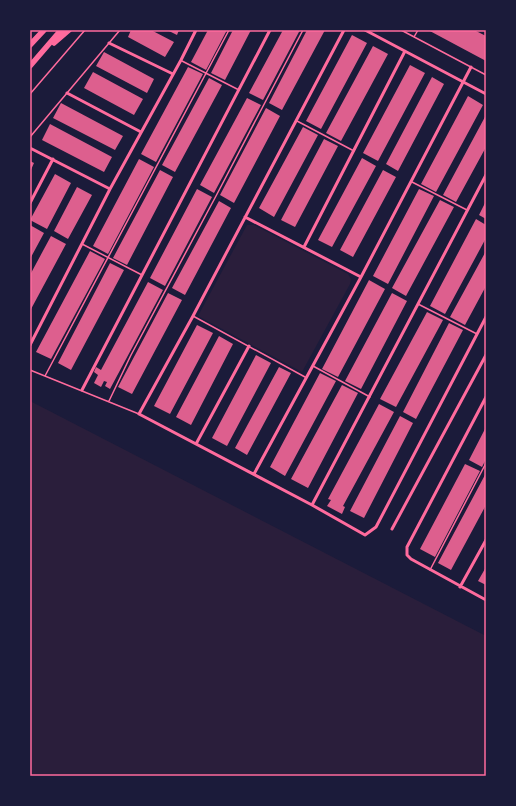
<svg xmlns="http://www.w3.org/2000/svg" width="516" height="806" font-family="'Nunito Sans',sans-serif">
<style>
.green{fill:#2a1e3b}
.building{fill:#dd5f8e}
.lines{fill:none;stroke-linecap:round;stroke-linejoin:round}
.path{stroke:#ff6b9d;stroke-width:1.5}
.service{stroke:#ff6b9d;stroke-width:1.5}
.minor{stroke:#ff6b9d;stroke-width:3}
.motorway{stroke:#ff6b9d;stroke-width:5.5}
.neatline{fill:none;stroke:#ff6b9d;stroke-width:1.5}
</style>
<rect width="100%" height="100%" fill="#1b1b3a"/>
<path class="green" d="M247 225H254L348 274 351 279 350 284 302 372 198 316Z
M30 401 486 636V776H30Z"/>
<path class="building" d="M131 30H151L174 42 165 57 128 37Z
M167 30H179L177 35Z
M208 30H227L206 70 191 62Z
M233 30H251L225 80 211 73Z
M283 30H300L263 100 249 93Z
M307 30H325L282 110 269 103Z
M428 30H474L486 36V61Z
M352 35 367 43 321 129 306 121Z
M373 46 388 54 341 141 326 133Z
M104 52 154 79 147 93 96 66Z
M410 65 425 73 378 161 363 153Z
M188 67 203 74 156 162 141 154Z
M93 72 143 99 134 115 84 88Z
M432 77 444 84 398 171 386 164Z
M209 78 222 85 175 172 162 165Z
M468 96 483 105 436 192 421 184Z
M247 98 261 105 214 193 200 185Z
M61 103 123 136 115 150 53 118Z
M266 108 280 116 234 203 220 195Z
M486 115V147L456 202 443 195Z
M50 124 112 157 104 172 42 140Z
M303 127 318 135 274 217 259 208Z
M324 139 338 146 295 227 281 220Z
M362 158 376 166 332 247 318 240Z
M139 159 154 167 108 254 93 246Z
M30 161 34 163 30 172Z
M160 170 173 177 127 265 113 258Z
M383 170 396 177 353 257 340 250Z
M55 174 71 183 47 229 30 220Z
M77 187 92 195 68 239 54 231Z
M197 189 212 197 165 286 150 278Z
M419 189 434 196 388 284 373 276Z
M440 200 454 207 406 296 392 288Z
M219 201 231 208 185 295 172 288Z
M486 201V219L479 215Z
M476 219 486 225V238L445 314 430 306Z
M30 225 44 233 30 259Z
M51 236 66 244 30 311V275Z
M90 251 105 259 51 359 36 352Z
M486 251V286L465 325 450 317Z
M110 263 124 270 71 370 58 363Z
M369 280 385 289 338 377 322 369Z
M148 282 163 290 110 389 105 386 107 382 104 381 101 387 94 383 98 375 94 372 96 367 101 370Z
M168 293 182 300 132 394 118 387Z
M392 293 407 301 361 389 345 381Z
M427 312 443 320 396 407 380 399Z
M449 323 463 330 416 419 403 412Z
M197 325 213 333 170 414 154 406Z
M219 336 233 344 191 425 176 417Z
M256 355 271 363 227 446 212 438Z
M279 367 291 373 247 455 235 448Z
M320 373 336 381 285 476 270 467Z
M342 385 358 393 308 488 291 479Z
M379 404 394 412 343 506 345 507 342 514 327 506 331 500 328 499Z
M400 416 413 423 364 518 350 511Z
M486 427V459L482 467 469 460Z
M465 464 480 471 435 557 420 549Z
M486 473V505L451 570 438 563Z
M486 567V585L478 581Z"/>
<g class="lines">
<path class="path" d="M30 94 85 30"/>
<path class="service" d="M401 30 486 75
M414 37 418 30
M182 61 239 90
M297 121 354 151
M30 137 120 30
M412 182 467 210
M82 244 142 275
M418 304 477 334
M193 316 305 377
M313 366 370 397
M30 370 139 414
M45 376 229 30
M109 401 131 355 216 196 303 30
M430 570 486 463"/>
<path class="minor" d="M344 30 193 316 139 414 312 505 365 535 376 527 486 317
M365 30 486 94
M109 43 173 74
M67 93 141 132
M30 148 110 189
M30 203 53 159
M245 217 361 277
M304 247 405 51
M30 345 110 189 181 60 196 30
M82 390 270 30
M486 397 407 547V555L411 559 486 600
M196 444 249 346
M254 474 361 277 471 67
M312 505 486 175
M392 529 486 355
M460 587 486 540"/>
<path class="motorway" d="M54 43 69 30
M30 45 44 30
M30 66 61 30"/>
</g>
<rect width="516" height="806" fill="none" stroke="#1b1b3a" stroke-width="62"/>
<rect x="31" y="31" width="454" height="744" class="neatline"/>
</svg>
